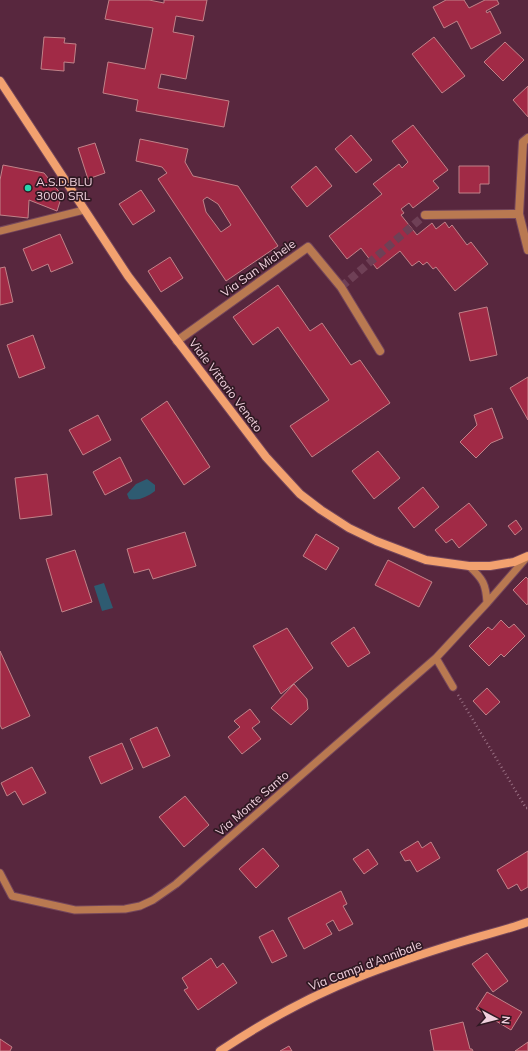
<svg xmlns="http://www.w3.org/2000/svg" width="528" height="1051" font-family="Mulish,sans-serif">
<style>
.water{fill:#2e5b71}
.building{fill:#a12a46;stroke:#c18289;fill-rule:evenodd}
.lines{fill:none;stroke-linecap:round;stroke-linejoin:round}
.minor-tunnel{stroke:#6f4056;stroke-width:8;stroke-dasharray:8 4;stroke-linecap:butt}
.service-casing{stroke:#74465b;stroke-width:9}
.minor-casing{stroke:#74465b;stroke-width:10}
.secondary-casing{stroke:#74465b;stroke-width:10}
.path{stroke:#996f82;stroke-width:2.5;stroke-dasharray:1 3;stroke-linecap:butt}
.service{stroke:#b97951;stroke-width:7}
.minor{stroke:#b97951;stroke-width:8}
.secondary{stroke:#f2a16f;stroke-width:8}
.poi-dot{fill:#28d5ad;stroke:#301923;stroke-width:1.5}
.labels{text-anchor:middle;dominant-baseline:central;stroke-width:3.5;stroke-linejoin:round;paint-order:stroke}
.poi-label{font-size:12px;fill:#f1d1de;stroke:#301923;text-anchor:start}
.street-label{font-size:12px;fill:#f1d1de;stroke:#301923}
</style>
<rect width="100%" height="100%" fill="#58273e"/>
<path class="water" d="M147 479 155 485V491C147 497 139 501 129 499L127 494 136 484Z
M104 583 113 608 102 611 94 586Z"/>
<path class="building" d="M109 0H149L164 3V0H207L203 21 176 16 173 32 194 36 186 79 161 74 158 88 229 101 224 127 136 111 138 100 103 93 108 62 145 69 153 28 105 19Z
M446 0H464L469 8 485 0H497L499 4 486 11 487 13 490 11 501 33 471 49 457 21 444 28 433 7Z
M44 37 65 38 64 43 76 44 74 63 64 62V71L41 69Z
M434 37 465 76 442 93 412 54Z
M505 42 524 60 503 81 484 62Z
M528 86V117L513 100Z
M413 125 448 170 433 181 439 188 413 208 409 203 401 209 404 213 401 215 417 235 432 223 436 229 445 222 449 228 452 225 467 245 471 242 488 264 455 291 436 267 433 269 427 262 423 265 419 261 412 266 400 251 377 269 361 248 347 259 329 236 382 194 373 184 399 164 402 168 408 162 392 141Z
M351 135 372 160 356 173 335 149Z
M140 139 188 149 185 162 193 176 238 186 278 246 226 281 158 179 167 173 162 167 136 161ZM207 197 218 204 231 225 221 232 206 212 203 200Z
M95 143 105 173 88 179 78 148Z
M3 165 44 173 62 195 57 211 29 200 28 218 0 215V180Z
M316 166 332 186 307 207 291 187Z
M459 166H489V184H480V193H459Z
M141 190 155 211 133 225 119 204Z
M60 234 73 263 51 272 48 264 32 271 23 249Z
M170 257 183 278 161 292 148 271Z
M5 267 13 302 0 305V268Z
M278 285 310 331 322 323 351 365 360 360 390 403 312 457 290 426 329 400 278 327 253 345 233 317Z
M487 307 497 355 470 361 459 313Z
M33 335 45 368 19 378 7 345Z
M528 377V420L510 388Z
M167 401 210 467 184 485 141 419Z
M492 408 503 438 491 443 476 458 460 442 477 425 474 415Z
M98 415 111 440 83 455 69 430Z
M378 451 400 478 374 499 352 471Z
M120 457 132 481 105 495 93 472Z
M47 474 52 515 20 519 15 478Z
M423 487 439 507 414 528 398 508Z
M469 503 487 525 459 548 452 539 446 543 435 530Z
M516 520 522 529 515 535 508 526Z
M185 532 196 566 153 579 149 569 134 573 127 549Z
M316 534 339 548 326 570 303 556Z
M75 550 92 602 62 612 46 559Z
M388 560 432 582 419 607 375 585Z
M526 577 528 579V603L527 605 513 590Z
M501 620 509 628 514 624 525 636 504 657 501 654 489 666 469 646 488 627 492 630Z
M354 627 370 653 348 667 331 643Z
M287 628 313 668 281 694 253 646Z
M0 651 30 716 2 729 0 725Z
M294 684 307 699 308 709 291 725 271 708Z
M487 688 500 702 486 715 473 701Z
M250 709 260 722 252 728 261 739 242 754 228 737 240 727 234 721Z
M157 727 170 756 143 768 130 739Z
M122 743 133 769 101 784 89 757Z
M32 767 46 793 23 805 15 791 7 796 1 783Z
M185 796 209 825 184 847 159 817Z
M418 841 422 848 431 842 440 858 417 872 410 860 405 861 400 852Z
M263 848 279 866 256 888 239 869Z
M368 849 378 864 364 874 353 859Z
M528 851V887L521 891 517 884 508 889 497 870Z
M341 891 347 904 343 906 353 924 339 931 333 920 326 924 332 934 304 949 288 918Z
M273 930 287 956 272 963 259 937Z
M487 953 508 981 493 992 472 964Z
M211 958 217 968 223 963 237 983 198 1010 184 990 188 988 182 978Z
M487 992 522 1012 511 1030 476 1009Z
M463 1022 470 1049H472L473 1051H434L430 1030Z
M0 1039 12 1047 10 1051H0Z
M528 1042V1051H515Z
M289 1046 292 1051H280Z"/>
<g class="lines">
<path class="minor-tunnel" d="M341 287 425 215"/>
<g class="service-casing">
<path id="service" d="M0 231 84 210
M469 566C483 579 486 584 487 603L528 556
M436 658 453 687
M0 873 12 896 75 910 125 909 140 906 153 900 176 884 436 658 487 603"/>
</g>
<g class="minor-casing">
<path id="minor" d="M528 138 523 142 519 214 528 250
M425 215 519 214
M177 341 308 247 341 287 380 351"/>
</g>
<g class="secondary-casing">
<path id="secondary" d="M0 81 128 276 266 457 300 494 321 510 349 528 376 541 426 560 469 566H490L514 562 528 556
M220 1051C262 1023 307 998 354 979 389 965 425 953 461 942 483 935 506 930 528 922"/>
</g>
<path class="path" d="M458 695 526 808H528"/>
<use href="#service" class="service"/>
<use href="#minor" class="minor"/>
<use href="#secondary" class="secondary"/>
</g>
<circle class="poi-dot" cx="28" cy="188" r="4"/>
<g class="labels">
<g class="poi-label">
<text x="36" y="181">A.S.D.BLU<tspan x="36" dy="14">3000 SRL</tspan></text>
</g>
<g class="street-label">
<text transform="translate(258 268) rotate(-36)">Via San Michele</text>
<text transform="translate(226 385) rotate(53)">Viale Vittorio Veneto</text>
<text transform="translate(252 803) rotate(-41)">Via Monte Santo</text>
<text transform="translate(365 965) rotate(-21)">Via Campi d'Annibale</text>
</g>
</g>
<g transform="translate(496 1019) rotate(97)" stroke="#301923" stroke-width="3" paint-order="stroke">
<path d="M0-3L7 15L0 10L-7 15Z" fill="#f1d1de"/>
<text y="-6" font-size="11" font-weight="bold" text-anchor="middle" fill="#f1d1de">N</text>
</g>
</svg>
